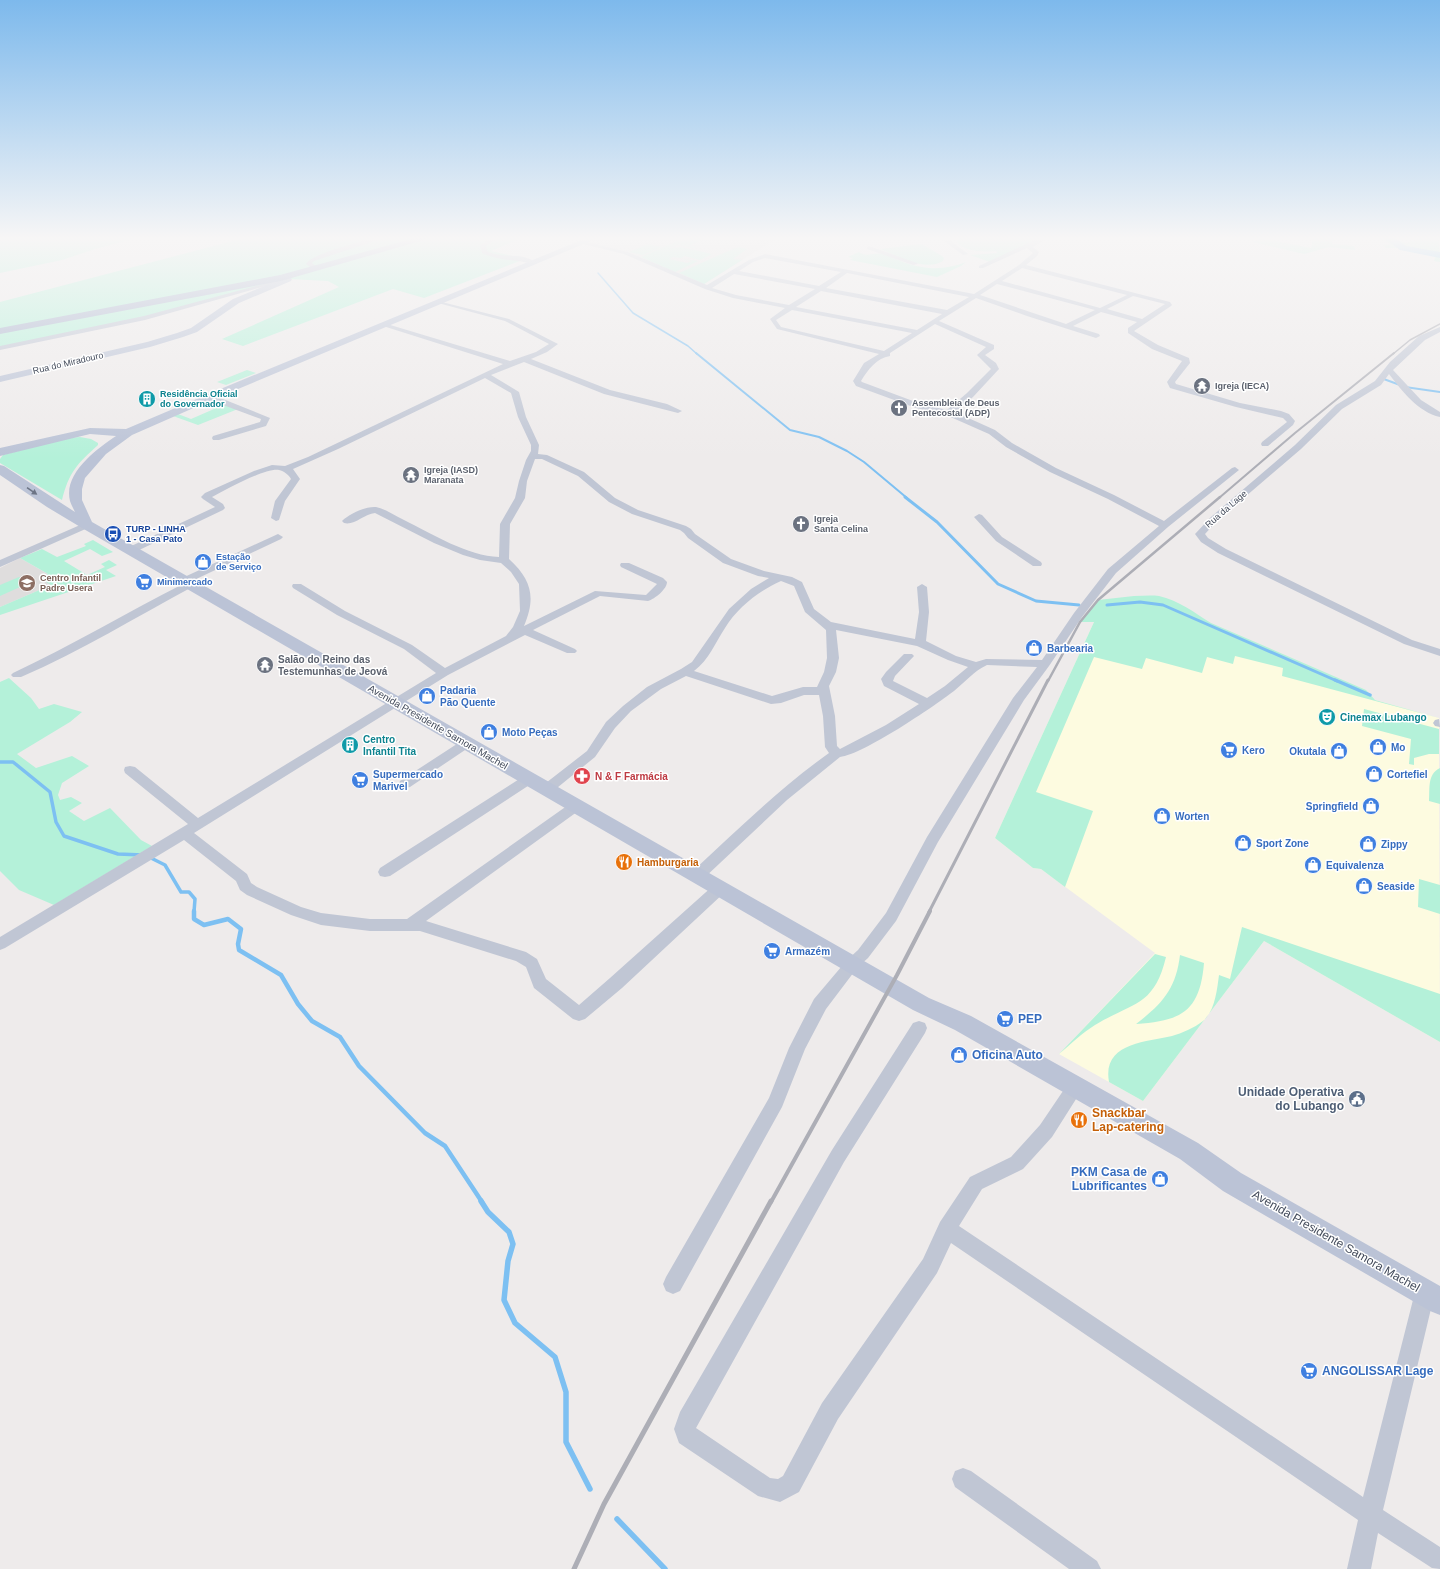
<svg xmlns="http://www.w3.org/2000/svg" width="1440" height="1569" font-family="Arial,sans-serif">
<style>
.commercial{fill:#fdfbe0}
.education{fill:#dfdddd}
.green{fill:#b4f1d9}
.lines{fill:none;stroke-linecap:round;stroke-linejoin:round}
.stream-far5{stroke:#7dc0f2;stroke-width:1.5}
.stream-far4{stroke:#7dc0f2;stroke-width:2}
.stream-far3{stroke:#7dc0f2;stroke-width:3}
.stream-far2{stroke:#7dc0f2;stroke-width:3.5}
.stream-far1{stroke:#7dc0f2;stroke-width:4.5}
.stream{stroke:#7dc0f2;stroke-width:5.5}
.river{fill:#7dc0f2;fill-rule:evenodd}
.street{fill:#c0c6d4;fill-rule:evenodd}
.secondary{fill:#bbc3d6;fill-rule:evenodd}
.primary{fill:#a8b3cd;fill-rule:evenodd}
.rail-far5{stroke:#adaeb6;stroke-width:1.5}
.rail-far4{stroke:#adaeb6;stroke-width:2}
.rail-far3{stroke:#adaeb6;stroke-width:2.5}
.rail-far2{stroke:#adaeb6;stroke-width:3}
.rail-far1{stroke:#adaeb6;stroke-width:4}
.rail{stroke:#adaeb6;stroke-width:5}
.oneway{fill:#6c7485}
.labels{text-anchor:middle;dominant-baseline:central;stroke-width:3;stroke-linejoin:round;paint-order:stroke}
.far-street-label{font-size:9px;fill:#424a5a;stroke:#fff}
.far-worship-label{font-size:9px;font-weight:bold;fill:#5b616d;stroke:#fff;text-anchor:start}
.far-culture-label{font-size:9px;font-weight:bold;fill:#0d838f;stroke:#fff;text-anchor:start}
.far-transit-label{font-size:9px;font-weight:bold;fill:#164399;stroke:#fff;text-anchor:start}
.far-shop-label{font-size:9px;font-weight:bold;fill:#366cbe;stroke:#fff;text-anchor:start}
.far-education-label{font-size:9px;font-weight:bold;fill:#785e54;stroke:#fff;text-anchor:start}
.shop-label{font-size:10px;font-weight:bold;fill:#366cbe;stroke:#fff;text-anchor:start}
.worship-label{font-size:10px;font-weight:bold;fill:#5b616d;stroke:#fff;text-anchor:start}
.culture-label{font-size:10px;font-weight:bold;fill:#0d838f;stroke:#fff;text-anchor:start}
.street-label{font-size:10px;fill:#424a5a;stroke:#fff}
.health-label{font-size:10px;font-weight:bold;fill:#be3a42;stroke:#fff;text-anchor:start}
.food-label{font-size:10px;font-weight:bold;fill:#c56008;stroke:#fff;text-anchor:start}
.near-shop-label{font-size:12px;font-weight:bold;fill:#366cbe;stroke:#fff;text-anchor:start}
.near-service-label{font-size:12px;font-weight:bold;fill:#4e5e75;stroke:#fff;text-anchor:end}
.near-food-label{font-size:12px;font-weight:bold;fill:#c56008;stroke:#fff;text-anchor:start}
.near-street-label{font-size:12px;fill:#424a5a;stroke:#fff}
</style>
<rect width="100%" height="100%" fill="#eeebeb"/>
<path class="commercial" d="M1139 616 1375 700 1439 718 1440 1042 1264 941 1143 1101 1059 1054 1155 953 1041 869 1033 868 995 838 1094 622Z"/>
<path class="education" d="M599 238H777L704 284 629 252 586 243Z
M20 558 58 580 51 585 0 607V568Z"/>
<path class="green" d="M0 238H137L95 249 62 260 0 273Z
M244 238H522L491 251 525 259 424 298 393 289 243 346 222 339 339 287 328 281 288 279 173 311 0 348V302Z
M684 238H705L688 246 696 247 694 248 678 245 670 248 681 247 712 254 700 260 685 256 681 258 673 257 669 259 687 263 692 261 683 259 698 261 675 272 641 257Z
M959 238H1004L1013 241 1009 238H1042L990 262 970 255 997 253 996 251C987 252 961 252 957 241Z
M1260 238 1311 248 1313 238H1342L1332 241V244L1354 246 1355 250 1329 247 1304 254 1253 242Z
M1375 238H1393L1406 243 1419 238H1439L1440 262 1434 261 1436 256 1413 252C1406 247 1395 248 1386 248L1384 245H1391L1389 243Z
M648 244 662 247 643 255 629 252Z
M922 244 942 256 944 258 943 261C924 272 898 256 880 249Z
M740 247 747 249 733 259 742 260 704 284 679 273 735 248Z
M859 252C867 258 874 252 882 254 892 257 902 262 912 265 929 270 950 269 966 262L961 266 937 277 850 260 853 258 848 257Z
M247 370 256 373 226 385 217 382Z
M219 403 238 409 198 425 173 416 178 414 191 419 214 409 209 407Z
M80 437 91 439 98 443V445C77 464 69 472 62 500L0 463V459L3 455 68 438Z
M93 540 113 552 102 556 90 549 64 561 87 575 105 567 101 564 109 560 117 565 106 570 116 576 0 615V607L51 585 40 578 48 574 20 558 42 549 57 557 86 546 84 544Z
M19 577 29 583 0 596V585Z
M1134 596C1142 596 1151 595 1159 596 1178 600 1195 613 1211 623L1366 690 1375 700 1439 718 1282 676 1283 668 1235 656 1233 664 1207 657 1202 673 1146 658 1142 669 1094 657 1036 792 1093 811 1065 887 1041 869 1033 868 995 838 1094 622H1080L1098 600Z
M9 678 31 698 39 709 54 704 82 712 70 722 17 754 36 768 72 756 89 766 62 783 58 795 60 800 71 797 82 803 69 811 84 821 110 808 141 840 152 846 54 905 19 890 0 871V682Z
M1364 709 1439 729V754H1429L1414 758V765L1409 764 1411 739 1362 726Z
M1440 768V804L1429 801C1430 789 1427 774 1440 768Z
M1419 879 1440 885V914L1418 907Z
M1242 927 1440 994V1042L1264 941 1143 1101 1109 1082C1102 1043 1145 1042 1172 1036 1182 1033 1194 1028 1203 1021 1215 1011 1217 990 1219 975L1230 979Z
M1155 954 1166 957C1154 1007 1133 1002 1095 1025 1082 1033 1071 1044 1059 1054Z
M1180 955 1204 963C1200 1011 1182 1021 1136 1024 1162 1004 1176 989 1180 955Z"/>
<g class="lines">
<path class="stream-far5" d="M598 273 633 313 688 346 697 354"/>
<path class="stream-far4" d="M696 353 790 430 819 437 847 451 864 462 907 498
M1381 378 1400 385
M1405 387 1440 392"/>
<path class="stream-far3" d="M905 497 937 522 998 584 1036 601 1079 605
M1107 605 1140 602 1163 605 1337 681"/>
<path class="stream-far2" d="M1335 680 1370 695
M0 762H13L50 792 56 822 64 836 118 854 143 855
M149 857 165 865 181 892H189L195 899 194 912"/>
<path class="stream-far1" d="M194 911V919L204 925 228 919 241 929 238 944 239 950 281 975 298 1004 312 1021 340 1037 359 1066 425 1133 445 1146 482 1202"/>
<path class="stream" d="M481 1201 488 1212 509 1232 513 1244 508 1261 504 1300 515 1323 555 1357 566 1392V1442L590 1489
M617 1519 665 1569"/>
<path class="river" d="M1384 238H1395L1406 246 1440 252V258L1400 250Z"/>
<path class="street" d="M373 238H384L314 261 312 263 318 268V270H314L306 264C311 254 360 242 373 238Z
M490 238H498L486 246 487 251C502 259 521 252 535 262L532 264C516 259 497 261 482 253L480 245Z
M940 238H947L968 254 963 255Z
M1039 238H1048L1033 247 1039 252 1037 256 1026 265 1170 302 1172 305 1171 306 1134 331 1158 345 1189 358 1190 363 1175 382 1176 384 1240 403 1281 411 1289 414 1295 421 1293 425 1268 446H1262L1261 444 1262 442 1287 422 1283 418 1236 407 1170 388 1167 382 1182 361 1152 349 1128 333V328L1137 322 1101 312 1073 326 1099 334 1100 336 1096 338 1027 316 976 298 939 321 994 345V349L985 355 996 363 999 369 973 397 955 412 995 430 1012 443 1056 468 1114 495 1164 521 1232 468 1235 467 1239 470 1168 527 1116 573 1082 617 1049 666 1024 700 938 842 896 921 868 958 857 968 826 1009 805 1049 782 1107 680 1291 673 1294 666 1291 663 1284 666 1277 769 1098 789 1048 814 999 847 960 858 950 886 913 927 837 1013 698 1037 667 987 665C974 671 965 682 954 691 933 707 864 754 840 757L787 800 703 879 698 880 693 879 691 875 693 871C737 830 780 788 829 753L825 747 823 716 819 695H804L781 703 771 704 686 676 661 689 631 711 615 728 595 757 552 792 547 793 542 792 540 789 542 786 587 751 606 722 623 706 647 687 681 669 692 662 729 609 751 589 769 578 758 576 723 563 688 538 684 533 680 530 632 514 609 502 578 476 542 459H535L527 481 525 498 510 524 509 559C532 580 536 598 524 626L595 591 646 595 657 584 621 567 620 565 621 563H629L663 578 667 582C667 589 655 599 648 601L600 596 533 630 575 649 577 651 575 653H567L525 635 448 675 194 833 247 874 251 883 257 887 301 907 321 913 370 919H407L571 803 576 801 581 803 583 806 581 809 426 921 526 952 537 959 546 979 579 1005 610 978 715 884 720 883 725 884 727 888 725 892 622 988 585 1019 579 1021 573 1019 534 988 526 967 516 961 420 931H370L321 925 291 915 247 895 240 890 236 881 184 840 5 948 0 950V937L188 824 125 773 124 770 125 767 130 766 135 767 198 818 436 673 404 649 337 615 293 588 292 586 293 584H301L345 611 412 645 445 668 506 636 513 627 520 611 519 584 511 572 501 563 480 560 463 555 434 543 375 513C364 514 354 526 344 523L342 521C349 514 366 506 376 507 386 509 395 516 404 520 432 534 468 556 499 557L500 524 515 498 519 481 526 460 531 451V445L518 417 511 393 485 378 338 449 293 469 300 479 285 501 279 520 276 521 271 518 275 501 291 479C289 475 284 471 279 470 264 468 226 490 212 497L223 504 225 508 223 510 135 552 131 553 126 550 127 548 215 507 203 499 201 497 205 493 254 471 272 465 285 466 308 457 503 364 383 326V324H387L510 361 536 352 549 344 505 321 438 303V301L509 319 558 344 547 352 531 359 610 390 667 404 682 411 678 413 604 394 524 362 491 375 519 392 526 417 539 445 538 454 547 455 584 472 615 498 638 510 686 526 691 529 695 534 731 559 764 571 792 577 802 582 814 609 831 622 915 639 919 612 917 587 922 584 927 587 929 612 926 641 956 656 976 662 986 659 1042 660 1074 613 1108 569 1159 526 1108 499 1050 472 1006 447 989 434 946 415 916 408 856 386 853 381 864 363 879 354 777 329 770 319 785 308 733 298 705 289 624 254 579 243 582 241 628 252 707 285 749 260 765 254 974 294 1019 265 1033 253 1027 248 983 268H979V266ZM765 258 841 272 819 286 739 271 753 262ZM1022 268 1127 295 1100 308 1002 281ZM847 273 969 297 947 310 826 288ZM734 274 815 289 789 305 736 295 712 288ZM997 284 1095 310 1066 324 980 295ZM821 291 942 314 917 330 796 307ZM1133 296 1165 304 1142 319 1107 309ZM792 310 912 333 884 351 781 327 776 320ZM935 324 986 347 977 355 991 369 967 393 947 410 921 404 862 382 861 381C868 370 876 358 890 356V353ZM781 581 794 586 805 612 826 630 827 658 824 672 817 687H803L772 696 694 671C709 660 715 643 725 628 738 607 759 591 781 581ZM836 630 917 646 948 660 968 667 945 686 927 698 893 681 895 676 914 656 912 654H904L886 672 881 679 884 686 919 704 886 725 840 749 837 746 835 716 829 686 836 672 839 658Z
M869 246 917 263 918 264 913 265 867 249V247Z
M282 279 287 280 145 320 0 350V346L144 316Z
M1440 327V332L1425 340 1393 370 1421 400 1440 412V417C1418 412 1402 391 1389 374L1381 385 1342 409 1301 449 1217 521 1205 534 1208 538 1226 549 1412 640 1440 649V656L1404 644 1218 553 1201 542 1195 534 1211 517 1295 445 1336 405 1375 381 1390 362 1419 336Z
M207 395H213L270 418 266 426 219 440H213L212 438 213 436 260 422 261 419 207 399Z
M979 514 982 515 1002 537 1041 562 1042 564 1041 566H1033L996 541 974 517Z
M87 522 92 525 90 527 0 567V560Z
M278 534 283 537 281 539 192 581 195 584 194 586C136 617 81 651 21 677H13L11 675 13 673C71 646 126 613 183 584L179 581 180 579Z
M1439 719 1440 727 1435 726 1433 723 1435 720Z
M467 739 471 740 473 743 471 746 410 787 405 788 400 787 399 784 400 781 463 740Z
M529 775 534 776 535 779 534 782 390 876 385 877 380 876 378 872 380 868 524 776Z
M919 1021 925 1023 927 1028 925 1033 844 1162 696 1428 770 1478 778 1479 783 1476 822 1403 923 1259 940 1222 970 1177 1011 1157 1040 1125 1063 1091 1069 1088 1075 1091 1078 1096 1052 1137 1023 1169 982 1189 959 1226 1363 1497 1415 1292 1418 1285 1425 1282 1432 1285 1435 1292 1383 1510 1440 1547V1569L1432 1568 1378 1533 1371 1569H1347L1358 1520 951 1243 937 1273 838 1419 799 1492 780 1502 758 1496 679 1443 674 1429 680 1412 832 1150 913 1023Z
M963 1468 971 1471 1097 1561 1101 1569H1069L955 1487 952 1479 955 1471Z"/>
<path class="secondary" d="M586 238H598L214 399 132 435 106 454 85 478 82 489V500L92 522 929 998 971 1016 1198 1143 1241 1173 1440 1286V1315L1430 1311 1223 1191 1180 1159 955 1030 913 1010 82 528 47 507 0 475V465L4 466 75 512C73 508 71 504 70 501 63 473 97 449 116 436L90 434 0 456V448L90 428 126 429 206 395Z
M288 276 292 279 291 281 239 303 197 332 183 337 150 347 0 382V376L147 342 177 333 191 328 233 299Z"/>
<path class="primary" d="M415 238H431L281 281 0 334V328L280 275Z"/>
<path class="rail-far5" d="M1393 354 1410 340 1440 324"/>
<path class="rail-far4" d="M1219 498 1295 433 1394 353"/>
<path class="rail-far3" d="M1048 681 1080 622 1098 600 1220 497"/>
<path class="rail-far2" d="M929 912 1048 680"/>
<path class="rail-far1" d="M771 1202 897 975 930 911"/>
<path class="rail" d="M574 1569 604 1504 771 1201"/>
</g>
<defs><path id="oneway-solid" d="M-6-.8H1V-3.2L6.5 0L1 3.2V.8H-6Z"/></defs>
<use class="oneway" href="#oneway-solid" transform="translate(32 491) rotate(34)"/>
<linearGradient id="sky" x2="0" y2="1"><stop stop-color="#7db9ec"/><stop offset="0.52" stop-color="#f7f6f6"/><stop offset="1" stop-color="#f7f6f6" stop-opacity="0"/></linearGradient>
<rect width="1440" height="458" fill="url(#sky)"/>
<defs>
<g id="temple-disc" transform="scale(0.9)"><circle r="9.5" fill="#6b7280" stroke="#fff"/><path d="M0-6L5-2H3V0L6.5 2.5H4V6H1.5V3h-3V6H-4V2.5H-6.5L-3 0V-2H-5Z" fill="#fff"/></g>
<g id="building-disc" transform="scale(0.9)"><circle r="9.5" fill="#0f9aa8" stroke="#fff"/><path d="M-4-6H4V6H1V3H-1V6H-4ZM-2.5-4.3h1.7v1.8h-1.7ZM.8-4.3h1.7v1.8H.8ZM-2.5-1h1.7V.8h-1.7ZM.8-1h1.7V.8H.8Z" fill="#fff"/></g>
<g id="church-disc" transform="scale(0.9)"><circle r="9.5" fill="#6b7280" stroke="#fff"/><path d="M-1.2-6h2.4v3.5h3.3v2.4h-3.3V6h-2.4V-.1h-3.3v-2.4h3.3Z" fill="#fff"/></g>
<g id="bus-disc" transform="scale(0.9)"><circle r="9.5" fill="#1a4fb4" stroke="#fff"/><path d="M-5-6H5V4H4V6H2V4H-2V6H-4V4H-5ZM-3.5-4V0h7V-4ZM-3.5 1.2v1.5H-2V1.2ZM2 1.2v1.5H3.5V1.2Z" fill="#fff"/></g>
<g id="shop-disc" transform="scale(0.9)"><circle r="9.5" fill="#3f7fe0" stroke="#fff"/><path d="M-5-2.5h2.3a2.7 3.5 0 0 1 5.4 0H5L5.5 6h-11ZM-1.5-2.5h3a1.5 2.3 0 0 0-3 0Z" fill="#fff"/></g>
<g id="supermarket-disc" transform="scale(0.9)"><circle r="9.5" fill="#3f7fe0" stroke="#fff"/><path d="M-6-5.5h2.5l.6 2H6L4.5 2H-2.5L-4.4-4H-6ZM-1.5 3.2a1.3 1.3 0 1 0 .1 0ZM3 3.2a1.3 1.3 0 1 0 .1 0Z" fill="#fff"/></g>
<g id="school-disc" transform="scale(0.9)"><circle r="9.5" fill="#8d6e63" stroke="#fff"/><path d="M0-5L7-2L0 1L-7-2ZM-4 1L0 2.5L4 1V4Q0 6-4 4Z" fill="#fff"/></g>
<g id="theatre-disc" transform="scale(0.9)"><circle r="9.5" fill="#0f9aa8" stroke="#fff"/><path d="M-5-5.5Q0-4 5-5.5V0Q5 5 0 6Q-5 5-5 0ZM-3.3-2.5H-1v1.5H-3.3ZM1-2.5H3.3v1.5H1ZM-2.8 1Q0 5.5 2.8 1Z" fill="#fff"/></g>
<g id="pharmacy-disc" transform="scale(0.9)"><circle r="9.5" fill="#e0444e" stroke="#fff"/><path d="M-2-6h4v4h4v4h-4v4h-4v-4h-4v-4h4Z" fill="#fff"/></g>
<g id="restaurant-disc" transform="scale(0.9)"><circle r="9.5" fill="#e8710a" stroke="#fff"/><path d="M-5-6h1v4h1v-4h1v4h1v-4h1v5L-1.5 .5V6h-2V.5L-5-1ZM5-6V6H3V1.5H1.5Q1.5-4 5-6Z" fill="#fff"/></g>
<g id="civic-disc" transform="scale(0.9)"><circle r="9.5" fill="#5c6f8a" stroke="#fff"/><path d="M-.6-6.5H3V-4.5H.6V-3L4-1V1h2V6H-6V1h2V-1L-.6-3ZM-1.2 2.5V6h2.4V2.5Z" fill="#fff"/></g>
</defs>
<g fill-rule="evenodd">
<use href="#temple-disc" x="1202" y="386"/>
<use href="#building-disc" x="147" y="399"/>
<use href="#church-disc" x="899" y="408"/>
<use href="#temple-disc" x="411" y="475"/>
<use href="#church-disc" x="801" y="524"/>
<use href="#bus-disc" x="113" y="534"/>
<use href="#shop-disc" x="203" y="562"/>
<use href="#supermarket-disc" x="144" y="582"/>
<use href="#school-disc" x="27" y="583"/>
<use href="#shop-disc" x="1034" y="648"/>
<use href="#temple-disc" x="265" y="665"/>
<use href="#shop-disc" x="427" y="696"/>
<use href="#theatre-disc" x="1327" y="717"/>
<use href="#shop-disc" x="489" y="732"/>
<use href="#building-disc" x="350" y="745"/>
<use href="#shop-disc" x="1378" y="747"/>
<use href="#supermarket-disc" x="1229" y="750"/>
<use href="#shop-disc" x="1339" y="751"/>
<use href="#shop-disc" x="1374" y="774"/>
<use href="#pharmacy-disc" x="582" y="776"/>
<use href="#supermarket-disc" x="360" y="780"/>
<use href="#shop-disc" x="1371" y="806"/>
<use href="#shop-disc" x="1162" y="816"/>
<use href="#shop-disc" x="1243" y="843"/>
<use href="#shop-disc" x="1368" y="844"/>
<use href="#restaurant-disc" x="624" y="862"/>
<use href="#shop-disc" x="1313" y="865"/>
<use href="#shop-disc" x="1364" y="886"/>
<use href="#supermarket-disc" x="772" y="951"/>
<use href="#supermarket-disc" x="1005" y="1019"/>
<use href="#shop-disc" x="959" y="1055"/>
<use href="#civic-disc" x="1357" y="1099"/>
<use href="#restaurant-disc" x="1079" y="1120"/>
<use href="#shop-disc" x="1160" y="1179"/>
<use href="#supermarket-disc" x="1309" y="1371"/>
</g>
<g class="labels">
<g class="far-street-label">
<text transform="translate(68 363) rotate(-13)">Rua do Miradouro</text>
<text transform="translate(1226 509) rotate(-41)">Rua da Lage</text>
</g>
<g class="far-worship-label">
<text x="1215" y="386">Igreja (IECA)</text>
<text x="912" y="403">Assembleia de Deus<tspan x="912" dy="10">Pentecostal (ADP)</tspan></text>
<text x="424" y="470">Igreja (IASD)<tspan x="424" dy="10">Maranata</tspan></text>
<text x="814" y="519">Igreja<tspan x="814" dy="10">Santa Celina</tspan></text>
</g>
<g class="far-culture-label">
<text x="160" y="394">Residência Oficial<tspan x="160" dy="10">do Governador</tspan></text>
</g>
<g class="far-transit-label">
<text x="126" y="529">TURP - LINHA<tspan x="126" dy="10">1 - Casa Pato</tspan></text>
</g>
<g class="far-shop-label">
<text x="216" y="557">Estação<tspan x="216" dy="10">de Serviço</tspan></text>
<text x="157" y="582">Minimercado</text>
</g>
<g class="far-education-label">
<text x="40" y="578">Centro Infantil<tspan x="40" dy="10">Padre Usera</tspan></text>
</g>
<g class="shop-label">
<text x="1047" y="648">Barbearia</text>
<text x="440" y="690">Padaria<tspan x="440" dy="12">Pão Quente</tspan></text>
<text x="502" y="732">Moto Peças</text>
<text x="1391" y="747">Mo</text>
<text x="1242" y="750">Kero</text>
<text x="1326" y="751" text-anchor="end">Okutala</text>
<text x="373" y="774">Supermercado<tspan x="373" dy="12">Marivel</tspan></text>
<text x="1387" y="774">Cortefiel</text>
<text x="1358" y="806" text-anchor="end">Springfield</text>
<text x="1175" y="816">Worten</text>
<text x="1256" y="843">Sport Zone</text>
<text x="1381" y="844">Zippy</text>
<text x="1326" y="865">Equivalenza</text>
<text x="1377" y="886">Seaside</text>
<text x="785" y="951">Armazém</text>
</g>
<g class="worship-label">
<text x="278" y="659">Salão do Reino das<tspan x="278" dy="12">Testemunhas de Jeová</tspan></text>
</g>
<g class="culture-label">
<text x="1340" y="717">Cinemax Lubango</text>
<text x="363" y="739">Centro<tspan x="363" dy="12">Infantil Tita</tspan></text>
</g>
<g class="street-label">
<text transform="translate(438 727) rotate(30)">Avenida Presidente Samora Machel</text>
</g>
<g class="health-label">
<text x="595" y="776">N &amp; F Farmácia</text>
</g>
<g class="food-label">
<text x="637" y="862">Hamburgaria</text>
</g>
<g class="near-shop-label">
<text x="1018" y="1019">PEP</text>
<text x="972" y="1055">Oficina Auto</text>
<text x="1147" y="1172" text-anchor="end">PKM Casa de<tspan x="1147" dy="14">Lubrificantes</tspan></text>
<text x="1322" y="1371">ANGOLISSAR Lage</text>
</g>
<g class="near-service-label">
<text x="1344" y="1092">Unidade Operativa<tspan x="1344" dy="14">do Lubango</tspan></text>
</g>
<g class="near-food-label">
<text x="1092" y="1113">Snackbar<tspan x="1092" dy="14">Lap-catering</tspan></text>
</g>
<g class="near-street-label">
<text transform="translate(1336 1241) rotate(30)">Avenida Presidente Samora Machel</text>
</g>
</g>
</svg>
